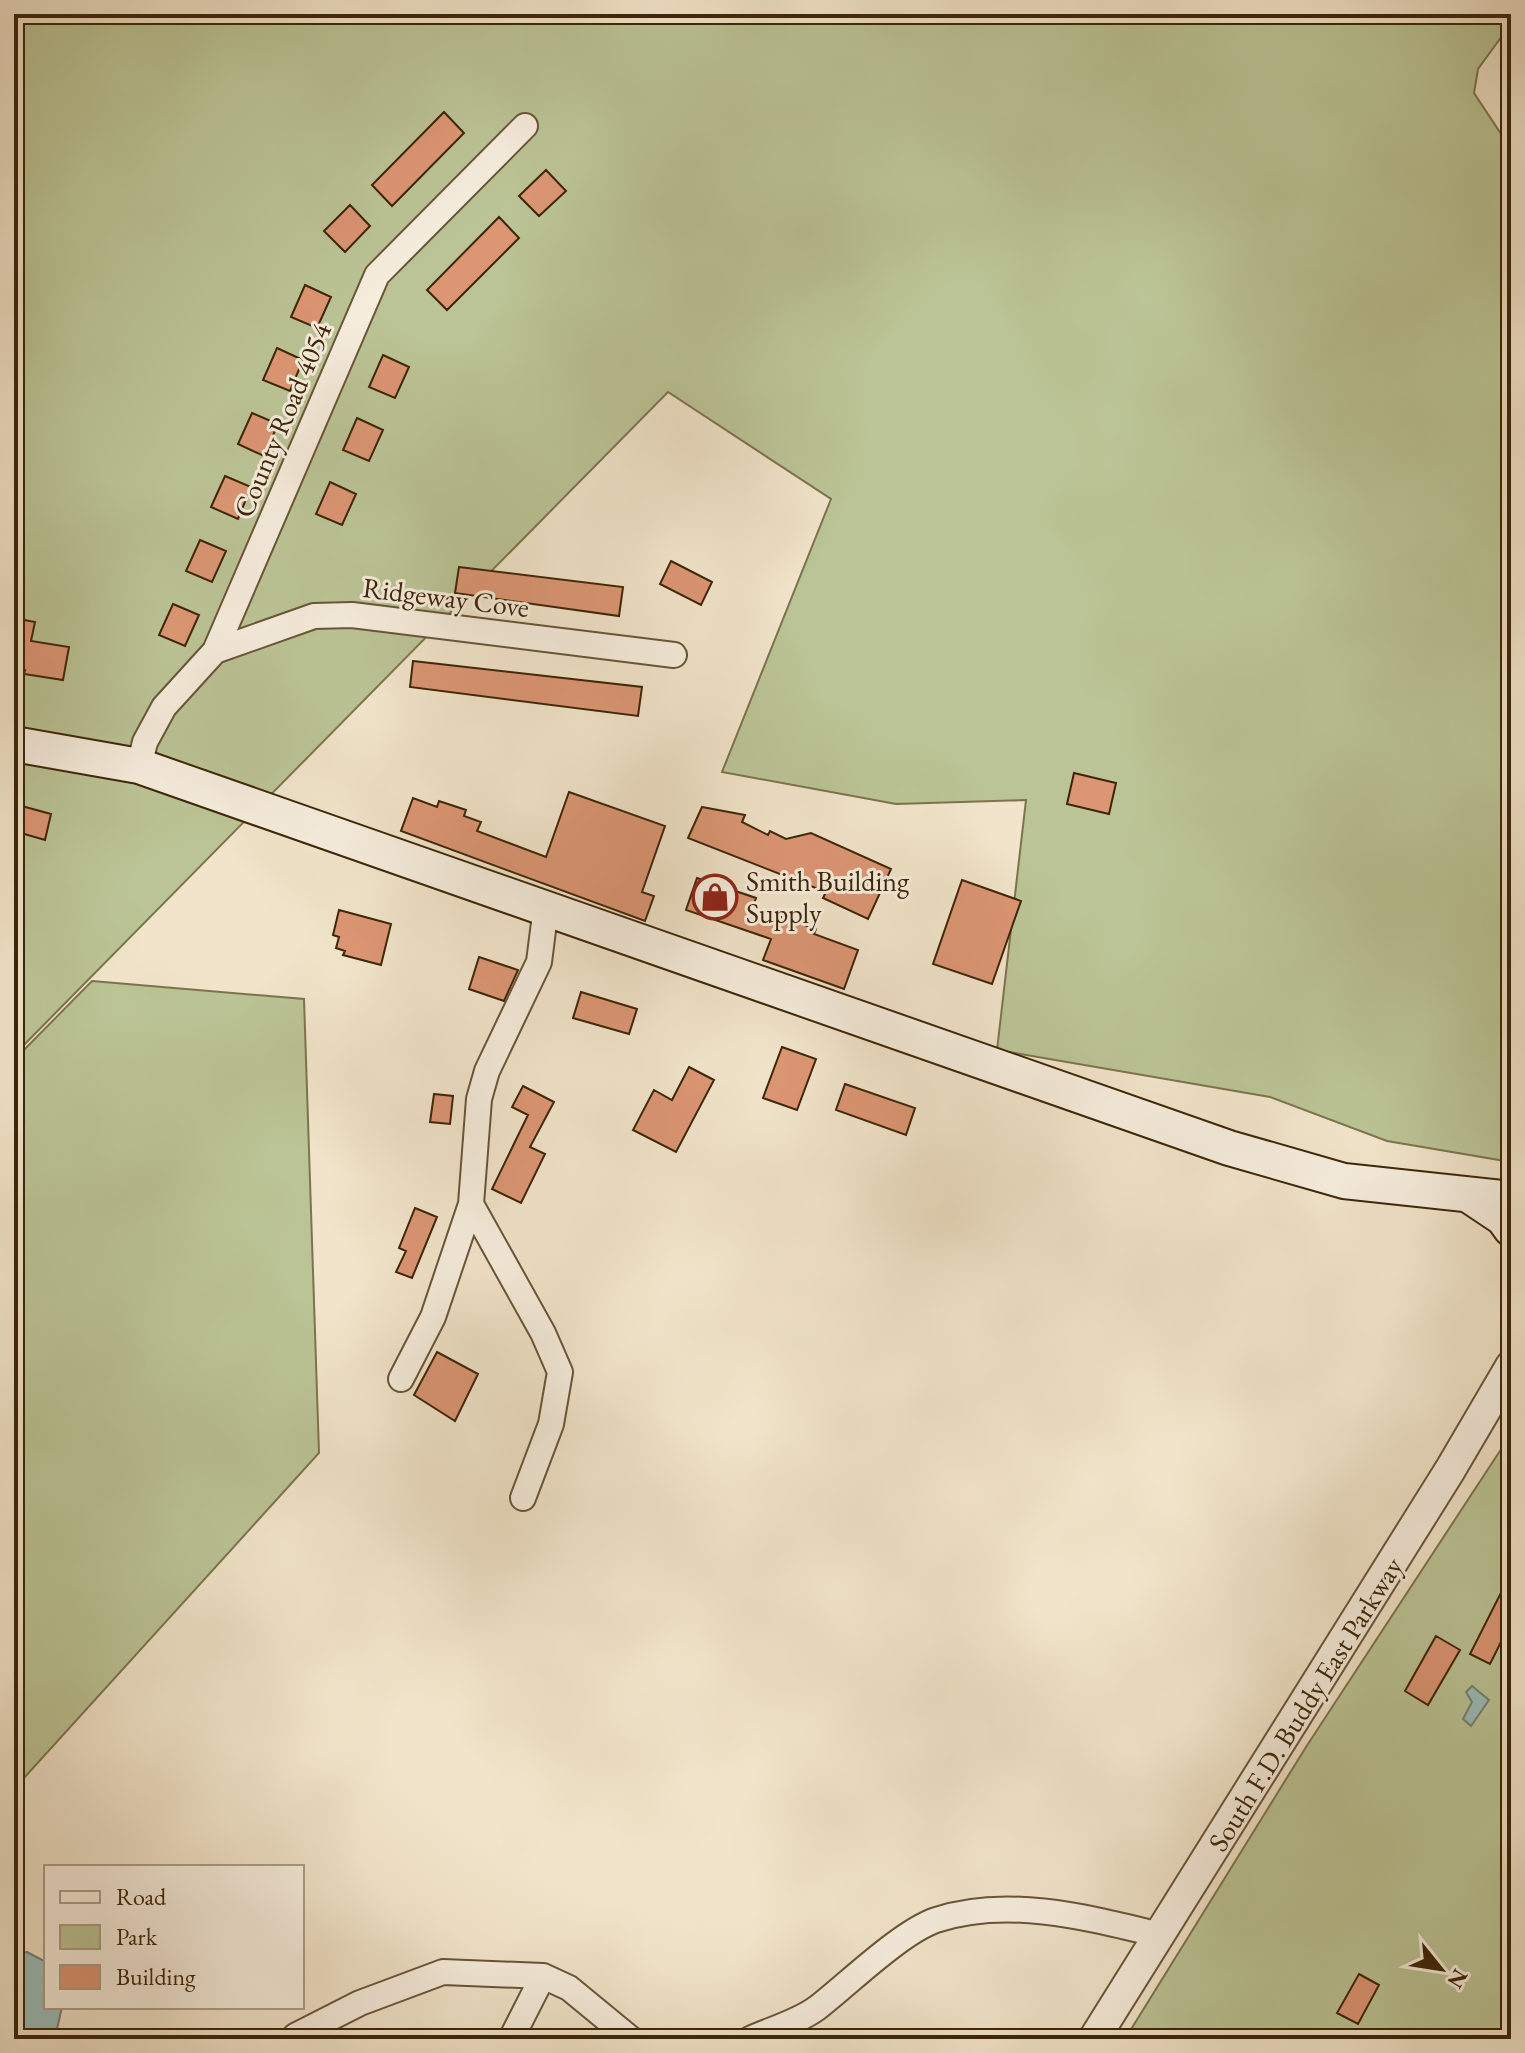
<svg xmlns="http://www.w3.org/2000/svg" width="1525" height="2053" font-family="'EB Garamond',serif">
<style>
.green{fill:#bbc496;stroke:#7c744e;stroke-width:2}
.water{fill:#9bbeba;stroke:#758172;stroke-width:2}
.building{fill:#dc9674;stroke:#3c2507;stroke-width:2}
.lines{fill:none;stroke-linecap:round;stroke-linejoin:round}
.minor-casing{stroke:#695538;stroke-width:28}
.tertiary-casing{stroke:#695538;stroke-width:34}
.secondary-casing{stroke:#3c2507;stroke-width:38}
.minor{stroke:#f6eddd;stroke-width:24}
.tertiary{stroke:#f6eddd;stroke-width:30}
.secondary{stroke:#f6eddd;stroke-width:34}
.labels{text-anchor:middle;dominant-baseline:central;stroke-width:6;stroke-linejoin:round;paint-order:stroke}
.street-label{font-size:28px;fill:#3c2507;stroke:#f6eddd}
.poi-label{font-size:28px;fill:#3c2507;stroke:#f6eddd;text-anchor:start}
</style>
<rect width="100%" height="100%" fill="#f1e4ca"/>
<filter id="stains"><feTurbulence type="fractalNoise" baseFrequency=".0025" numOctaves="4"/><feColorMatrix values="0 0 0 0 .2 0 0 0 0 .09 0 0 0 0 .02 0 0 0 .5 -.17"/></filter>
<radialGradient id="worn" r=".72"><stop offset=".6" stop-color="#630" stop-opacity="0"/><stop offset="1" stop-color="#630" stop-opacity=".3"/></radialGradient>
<path class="green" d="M14 14H1511V30L1505 32 1478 69 1474 93 1511 149V1162L1387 1141 1270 1097 997 1050 1026 800 896 804 722 772 831 499 668 392 14 1055Z
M92 981 304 999 319 1453 14 1789V1060Z
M1511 1434V2039H1125L1306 1747Z"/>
<path class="water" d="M1472 1686 1489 1700 1471 1726 1463 1719 1472 1702 1466 1692Z
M27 1952 46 1962V2007H62L57 2029 48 2039H17L14 2033V1953Z"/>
<path class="building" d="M444 112 464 133 392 206 372 185Z
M546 170 566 191 539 216 519 196Z
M350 205 370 226 345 252 324 231Z
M499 217 519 238 447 310 427 290Z
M305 285 331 297 317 328 291 317Z
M277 348 303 360 290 391 263 380Z
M383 355 409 367 395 398 369 387Z
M252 413 278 424 264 456 238 444Z
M357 418 383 430 369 461 343 450Z
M225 476 251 487 238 519 211 507Z
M330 482 356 494 342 525 316 514Z
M200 540 226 551 212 582 186 571Z
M671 561 712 582 701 605 660 584Z
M459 567 623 587 619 616 455 593Z
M173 604 199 615 185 646 159 635Z
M14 618 35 622 31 641 69 647 63 680 24 674 25 670 14 668Z
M413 661 642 687 638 716 410 687Z
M1074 773 1116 783 1109 814 1067 804Z
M569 792 665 826 642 892 654 896 645 921 401 831 413 798 437 807 439 801 466 810 464 816 481 822 477 831 546 857Z
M18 805 51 814 45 840 14 831Z
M702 807 745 815 742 822 768 835 770 831 786 839 811 833 891 869 868 919 823 898 826 892 688 838Z
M697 878 756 898 753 907 816 929 814 934 858 950 844 989 763 960 771 939 686 910Z
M962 880 1021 901 992 984 933 964Z
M339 910 391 924 381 965 343 955 345 951 336 948 339 937 333 935Z
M479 957 518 970 504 1001 469 989Z
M581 992 637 1009 629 1034 573 1018Z
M782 1047 816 1059 797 1110 763 1098Z
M689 1067 714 1080 676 1152 633 1130 654 1090 672 1100Z
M845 1084 915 1108 906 1135 836 1110Z
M523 1086 554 1102 530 1147 545 1154 521 1203 492 1189 528 1115 512 1107Z
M434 1094 453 1096 450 1124 430 1122Z
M415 1208 437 1217 412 1278 396 1272 406 1251 399 1248Z
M437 1352 478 1374 455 1421 414 1395Z
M1511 1573V1645L1502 1640 1490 1664 1470 1654Z
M1436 1636 1460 1650 1428 1705 1405 1691Z
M1359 1974 1379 1985 1358 2024 1337 2013Z"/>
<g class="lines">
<g class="minor-casing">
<path id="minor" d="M215 651 314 616 352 615 674 655
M139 766 145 742 164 707 215 651 377 275 525 126
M471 1204 543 1333 560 1372 551 1424 523 1498
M401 1379 433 1317 471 1204 479 1099 487 1071 539 962 546 907
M301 2039 295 2036 360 2003 443 1972 543 1976
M511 2039 543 1976 569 1988 631 2039
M750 2039C772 2029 798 2022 817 2008 848 1984 901 1932 936 1920 1008 1896 1090 1918 1160 1935"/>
</g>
<g class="tertiary-casing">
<path id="tertiary" d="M1094 2039 1450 1470 1511 1366"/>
</g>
<g class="secondary-casing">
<path id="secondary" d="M14 744 139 766 1229 1148 1344 1181 1511 1199
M1470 1196 1503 1218 1511 1229"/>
</g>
<use href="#minor" class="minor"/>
<use href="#tertiary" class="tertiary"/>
<use href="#secondary" class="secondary"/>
</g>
<defs>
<g id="shop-ring" transform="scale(2.3)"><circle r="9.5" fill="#f6eddd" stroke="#8f2418" stroke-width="1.5"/><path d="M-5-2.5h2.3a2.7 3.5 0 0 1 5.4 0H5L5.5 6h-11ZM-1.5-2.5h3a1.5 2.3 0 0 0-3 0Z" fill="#8f2418"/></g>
</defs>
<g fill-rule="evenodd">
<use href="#shop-ring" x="715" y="897"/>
</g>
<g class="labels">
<g class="street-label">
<text transform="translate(282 420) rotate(-67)">County Road 4054</text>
<text transform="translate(446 597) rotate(7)">Ridgeway Cove</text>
<text transform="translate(1305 1704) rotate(-58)">South F.D. Buddy East Parkway</text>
</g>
<g class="poi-label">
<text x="746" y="881">Smith Building<tspan x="746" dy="32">Supply</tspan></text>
</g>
</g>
<rect width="1525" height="2053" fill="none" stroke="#f1e4ca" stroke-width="48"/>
<rect x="16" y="16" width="1493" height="2021" fill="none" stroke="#3c2507" stroke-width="4"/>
<rect x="24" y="24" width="1477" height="2005" fill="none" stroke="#3c2507" stroke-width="2"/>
<rect x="44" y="1865" width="260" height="144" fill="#f6eddd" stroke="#ac9d87" stroke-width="2"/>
<rect x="60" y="1891" width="40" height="12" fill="#f6eddd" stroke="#ac9d87" stroke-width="2"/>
<text x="116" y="1905" font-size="24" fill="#3c2507">Road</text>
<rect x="60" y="1925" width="40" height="24" fill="#bbc496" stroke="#ac9d87" stroke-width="2"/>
<text x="116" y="1945" font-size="24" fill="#3c2507">Park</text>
<rect x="60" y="1965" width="40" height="24" fill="#dc9674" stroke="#ac9d87" stroke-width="2"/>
<text x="116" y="1985" font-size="24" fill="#3c2507">Building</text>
<g transform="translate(1441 1969) rotate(120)" stroke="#f6eddd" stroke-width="6" paint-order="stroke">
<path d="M0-6L14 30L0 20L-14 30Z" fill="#3c2507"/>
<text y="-12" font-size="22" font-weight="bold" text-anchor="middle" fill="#3c2507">N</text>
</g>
<rect width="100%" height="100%" filter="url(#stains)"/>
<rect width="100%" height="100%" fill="url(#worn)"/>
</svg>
